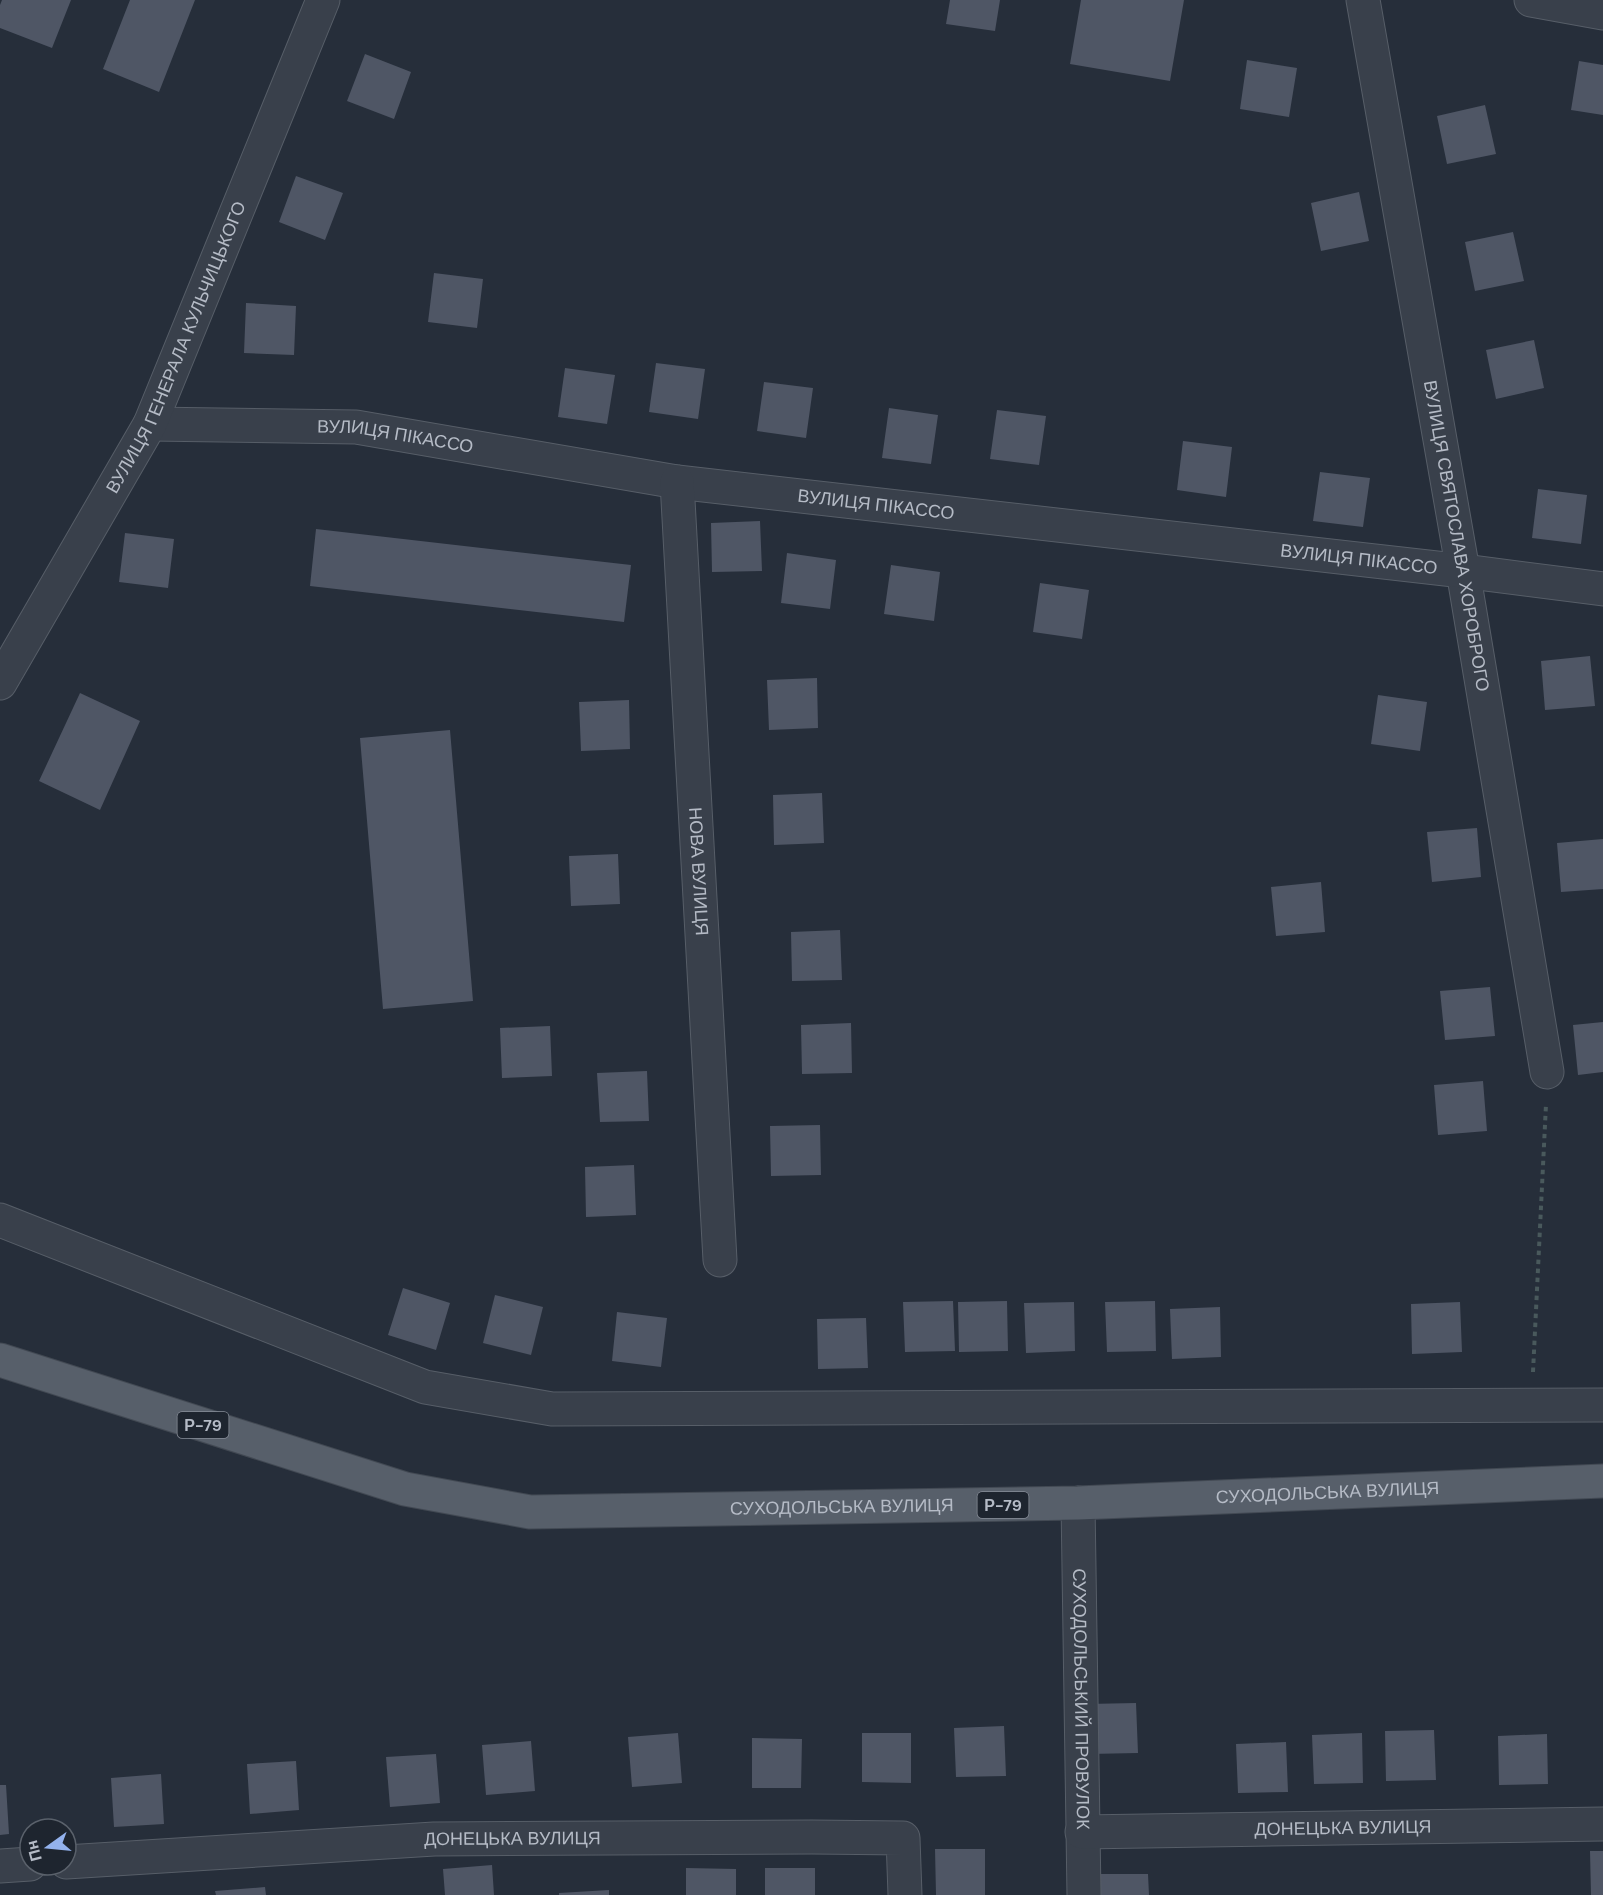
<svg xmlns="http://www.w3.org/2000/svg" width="1603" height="1895" font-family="'DM Sans',sans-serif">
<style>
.building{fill:#4f5665}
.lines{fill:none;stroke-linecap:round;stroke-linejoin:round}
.minor-casing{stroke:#575e68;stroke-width:35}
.major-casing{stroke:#424953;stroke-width:35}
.path{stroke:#49595c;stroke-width:4;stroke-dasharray:4.5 4.5;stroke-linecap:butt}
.minor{stroke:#39404b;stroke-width:33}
.major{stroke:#575f6a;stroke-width:33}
.labels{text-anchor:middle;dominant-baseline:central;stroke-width:6;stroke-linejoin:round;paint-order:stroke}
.shield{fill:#1e252f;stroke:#888e99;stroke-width:1.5}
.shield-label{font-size:16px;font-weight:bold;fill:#b5bbc6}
.street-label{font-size:18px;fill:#b5bbc6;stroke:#1e252f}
</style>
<rect width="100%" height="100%" fill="#262e3a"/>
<path class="building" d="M2 0H71L52 48 0 28V5Z
M130 0H195L159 92 103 69Z
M950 0H1000L995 31 946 24Z
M1081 0H1184L1170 81 1070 64Z
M365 54 411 72 394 119 347 101Z
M1247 60 1297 68 1289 117 1240 109Z
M1579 61 1603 65V115L1571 110Z
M1485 105 1496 154 1447 164 1437 116Z
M296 176 343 193 325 240 279 222Z
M1359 192 1369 241 1321 251 1311 203Z
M1513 232 1524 281 1475 291 1465 242Z
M434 273 483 279 477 328 428 322Z
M246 303 296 306 294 355 244 353Z
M1534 340 1544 388 1496 399 1486 350Z
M656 363 705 369 698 419 649 412Z
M565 368 615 375 607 424 558 417Z
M764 382 813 388 806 438 757 431Z
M889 408 938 415 931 464 882 458Z
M997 410 1046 416 1039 465 990 459Z
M1183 441 1232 447 1226 497 1177 490Z
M1320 472 1370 478 1363 527 1313 521Z
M1538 489 1587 495 1581 544 1532 538Z
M760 521 762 571 712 572 711 523Z
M316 529 631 565 624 622 310 586Z
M125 533 174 539 168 588 119 582Z
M787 553 836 560 830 609 781 603Z
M891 565 940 572 934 621 884 614Z
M1040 583 1089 590 1082 639 1033 632Z
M1590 656 1595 706 1545 710 1541 661Z
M817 678 818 728 769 730 767 680Z
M80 693 140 721 100 810 39 781Z
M1378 695 1427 702 1420 751 1371 744Z
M629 700 630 749 581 751 579 702Z
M450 730 473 1001 383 1009 360 738Z
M822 793 824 843 774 845 773 795Z
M1477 828 1481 877 1432 882 1427 832Z
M1603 839V889L1561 892 1557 843Z
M618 854 620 904 571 906 569 856Z
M1321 882 1325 932 1276 936 1271 887Z
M840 930 842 980 792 981 791 932Z
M1490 987 1495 1036 1445 1040 1440 991Z
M1603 1022V1072L1578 1075 1573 1025Z
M851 1023 852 1073 802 1074 801 1025Z
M550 1026 552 1076 502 1078 500 1028Z
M647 1071 649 1121 600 1122 597 1073Z
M1483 1081 1487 1131 1438 1135 1434 1085Z
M820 1125 821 1175 771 1176 770 1126Z
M634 1165 636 1215 586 1217 585 1167Z
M403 1288 450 1303 436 1350 388 1335Z
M495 1295 543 1307 531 1355 483 1343Z
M953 1301 955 1351 905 1352 903 1302Z
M1007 1301 1008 1351 959 1352 958 1302Z
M1155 1301 1156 1351 1107 1352 1105 1302Z
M1074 1302 1075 1351 1026 1353 1024 1303Z
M1460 1302 1462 1352 1412 1354 1411 1304Z
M1220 1307 1221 1357 1172 1359 1170 1309Z
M617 1312 667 1318 661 1367 612 1361Z
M866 1318 868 1368 818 1369 817 1319Z
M1136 1703 1138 1753 1089 1754 1087 1704Z
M1004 1726 1006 1776 956 1777 954 1728Z
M1434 1730 1436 1780 1386 1781 1385 1731Z
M678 1733 682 1783 632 1787 628 1737Z
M862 1733H911V1783L862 1782Z
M1362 1733 1363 1783 1314 1784 1312 1735Z
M1547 1734 1548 1784 1499 1785 1498 1736Z
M752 1738 802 1739 801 1788H752Z
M531 1741 535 1791 486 1795 482 1745Z
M1286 1742 1288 1792 1238 1793 1236 1744Z
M436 1754 440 1803 390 1807 386 1757Z
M296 1761 299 1810 250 1814 247 1764Z
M161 1774 164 1824 114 1827 111 1778Z
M0 1785H6L9 1834 0 1835Z
M935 1849H985V1895H936Z
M1590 1851H1603V1895H1591Z
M492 1865 494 1895H445L443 1869Z
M686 1868 736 1869V1895H686Z
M765 1868H815V1895H765Z
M1099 1874H1148L1149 1895H1099Z
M265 1887 266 1895H216L215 1891Z
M609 1890V1895H559V1893Z"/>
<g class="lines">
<g class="minor-casing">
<g id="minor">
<path id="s1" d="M1363 0 1463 571 1547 1072"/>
<path d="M1531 0 1603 13"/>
<path id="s2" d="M150 424 356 427 677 482 1463 571 1603 589"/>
<path id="s3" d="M677 482 720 1260"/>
<path id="s4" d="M0 683 150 424 323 0"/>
<path d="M0 1220 425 1387 552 1409 1603 1405"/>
<path id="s5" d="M1078 1503 1084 1895"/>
<path id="s6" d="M1082 1832 1603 1824"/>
<path id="s7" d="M66 1862 434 1839 812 1837 903 1838 905 1895"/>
<path d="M0 1866 30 1864"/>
</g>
</g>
<g class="major-casing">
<g id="major">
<path id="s8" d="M0 1360 405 1489 530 1512 1078 1503 1603 1481"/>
</g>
</g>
<path class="path" d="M1533 1372 1546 1104"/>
<use href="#minor" class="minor"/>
<use href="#major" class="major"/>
</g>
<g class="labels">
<g class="shield">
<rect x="177.5" y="1412" width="51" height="26" rx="4.5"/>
<rect x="977.5" y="1492" width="51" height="26" rx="4.5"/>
</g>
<g class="shield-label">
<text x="203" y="1425">Р-79</text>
<text x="1003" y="1505">Р-79</text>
</g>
<g class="street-label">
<text stroke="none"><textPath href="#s4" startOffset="380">ВУЛИЦЯ ГЕНЕРАЛА КУЛЬЧИЦЬКОГО</textPath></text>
<text stroke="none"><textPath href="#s2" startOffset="246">ВУЛИЦЯ ПІКАССО</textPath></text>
<text stroke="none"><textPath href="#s2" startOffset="732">ВУЛИЦЯ ПІКАССО</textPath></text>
<text stroke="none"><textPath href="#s1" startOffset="544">ВУЛИЦЯ СВЯТОСЛАВА ХОРОБРОГО</textPath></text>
<text stroke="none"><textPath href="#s2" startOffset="1218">ВУЛИЦЯ ПІКАССО</textPath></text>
<text stroke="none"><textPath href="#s3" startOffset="390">НОВА ВУЛИЦЯ</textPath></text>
<text stroke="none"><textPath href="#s8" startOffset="1350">СУХОДОЛЬСЬКА ВУЛИЦЯ</textPath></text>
<text stroke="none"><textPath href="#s8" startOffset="864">СУХОДОЛЬСЬКА ВУЛИЦЯ</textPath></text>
<text stroke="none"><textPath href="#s5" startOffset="196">СУХОДОЛЬСЬКИЙ ПРОВУЛОК</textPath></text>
<text stroke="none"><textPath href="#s6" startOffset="261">ДОНЕЦЬКА ВУЛИЦЯ</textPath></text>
<text stroke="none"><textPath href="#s7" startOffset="447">ДОНЕЦЬКА ВУЛИЦЯ</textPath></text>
</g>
</g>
<g transform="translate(48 1847) rotate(255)"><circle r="28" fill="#1e252f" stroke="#5a616b" stroke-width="1.5"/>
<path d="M0-4.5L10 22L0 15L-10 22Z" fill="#93b2ed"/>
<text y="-9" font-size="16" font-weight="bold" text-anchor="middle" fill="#b5bbc6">Пн</text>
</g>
</svg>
